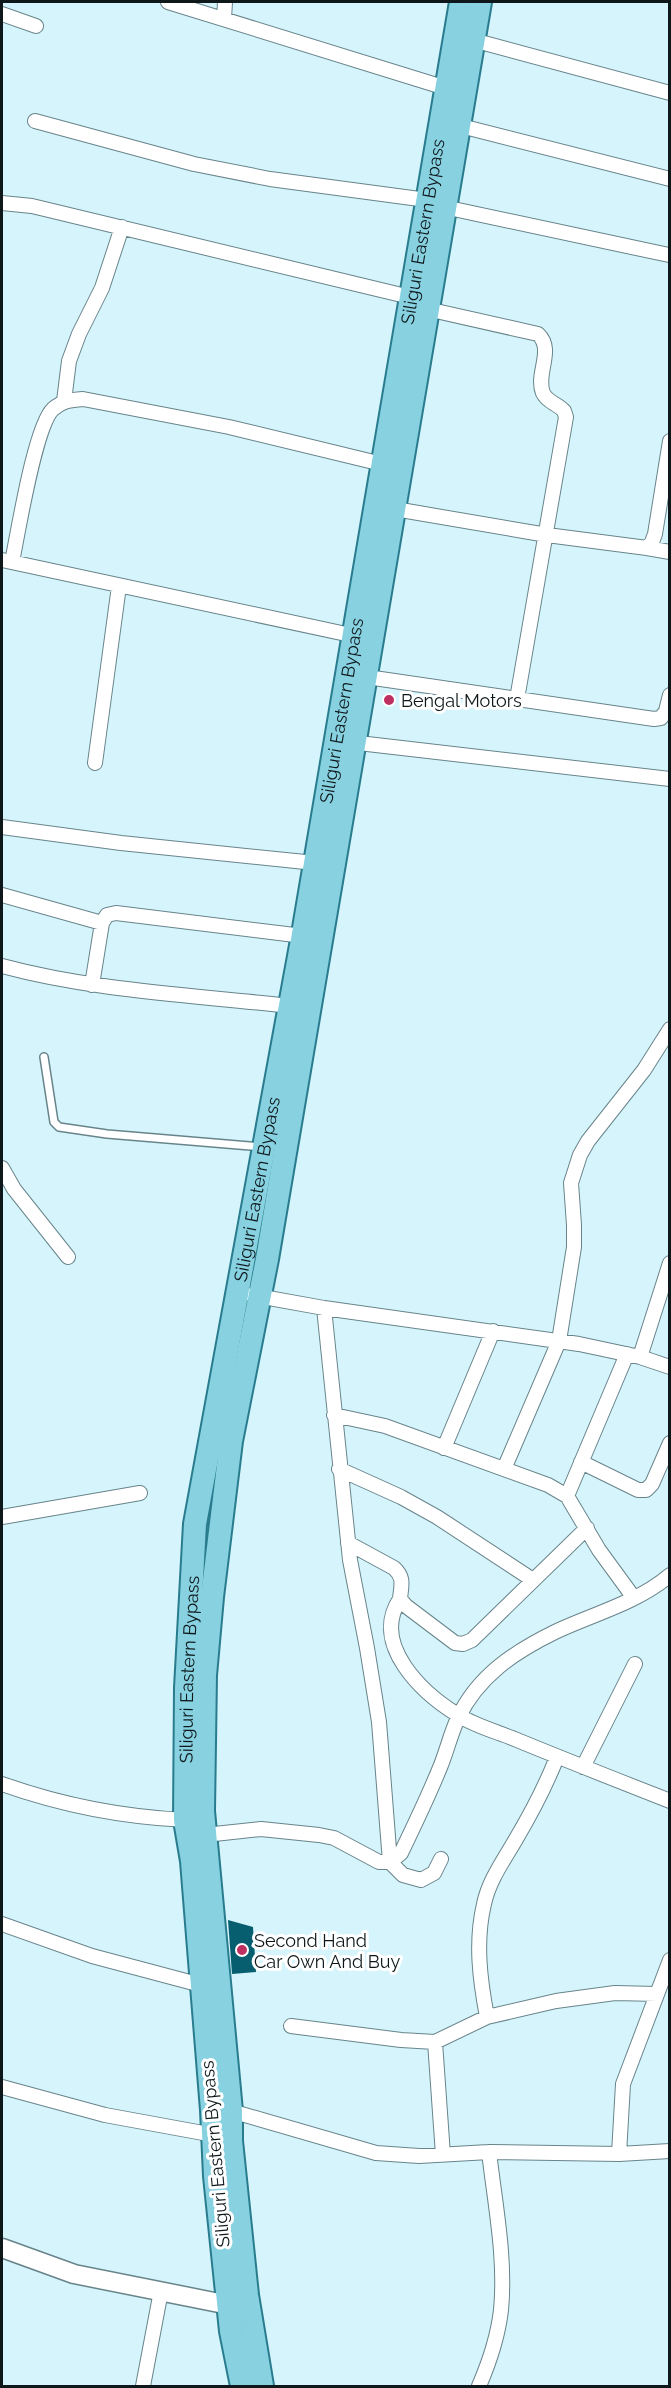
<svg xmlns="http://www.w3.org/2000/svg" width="671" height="2388" font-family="Raleway,sans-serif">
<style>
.building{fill:#075e6e}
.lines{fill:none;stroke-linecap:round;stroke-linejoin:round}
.service-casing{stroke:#68848b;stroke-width:10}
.minor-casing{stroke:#68848b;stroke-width:16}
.tertiary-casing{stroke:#68848b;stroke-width:21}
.primary-casing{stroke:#297c8e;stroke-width:26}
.service{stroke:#fff;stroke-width:7}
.minor{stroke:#fff;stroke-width:14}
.tertiary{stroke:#fff;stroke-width:18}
.primary{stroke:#87d1e0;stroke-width:22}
.poi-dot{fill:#be3060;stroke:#fff;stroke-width:2}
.labels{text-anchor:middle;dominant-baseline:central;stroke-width:6;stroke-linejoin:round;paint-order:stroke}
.street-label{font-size:18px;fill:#0e181b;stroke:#fff}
.poi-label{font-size:18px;fill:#0e181b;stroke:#fff;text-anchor:start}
</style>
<rect width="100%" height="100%" fill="#d6f4fc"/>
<path class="building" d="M228 1920 253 1927 256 1972 232 1974Z"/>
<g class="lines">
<g class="service-casing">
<path id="service" d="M44 1057 54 1122 59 1127 107 1134 262 1147"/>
</g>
<g class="minor-casing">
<path id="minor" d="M168 2 446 88
M2 14 36 26
M224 19 225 2
M473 40 670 93
M35 121 194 164 270 179 427 200
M457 125 670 179
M2 203 32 206 410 297
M444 207 669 255
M427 309 538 334C555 350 535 374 543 393 547 402 558 404 564 411L566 417 517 699
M64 401 69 361 79 334 102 288 122 227
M395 509 547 535 647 548 652 542 655 534 670 441
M647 548 670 552
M2 560 360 637
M12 562C18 533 35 426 53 409 62 401 70 400 83 399L229 427 382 464
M367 677 654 719 661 718 666 711 670 695
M350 742 670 779
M95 763 119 586
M2 827 121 843 315 863
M2 895 102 923
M2 966C95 991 193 995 290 1006
M92 985 102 923 107 915 116 913 303 936
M2 1168 14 1189 68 1257
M252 1295 324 1308 579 1344 640 1357 670 1367
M324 1308 350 1560 367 1648 379 1722 390 1862 403 1875 421 1880 434 1873 441 1859
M640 1357 670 1263
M334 1415 385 1426 548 1485 567 1496 599 1550 634 1598
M444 1448 493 1331
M581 1462 638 1490H646L652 1484 670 1443
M339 1469 401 1497 437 1517 533 1580
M504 1469 559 1341 574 1247V1225L571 1183 580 1155 588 1141 644 1070 670 1029
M567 1496 627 1354
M2 1517 140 1493
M348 1543 394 1568C405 1578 401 1586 400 1599L406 1606 455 1643 463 1644 472 1640 587 1528
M400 1599C370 1644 422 1693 458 1715 475 1726 498 1732 517 1740 568 1761 619 1781 670 1801
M583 1767 635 1664
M2 1784C61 1805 123 1817 185 1820
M205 1835 261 1829 319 1835 334 1838 379 1862H390L401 1853C415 1824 429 1795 441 1765 447 1750 451 1733 458 1718 478 1676 514 1652 555 1632 593 1614 637 1603 670 1575
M2 1924 92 1956 201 1985
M487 2017C480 1980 475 1942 484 1904 489 1880 504 1860 516 1839 532 1812 546 1785 557 1757
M291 2026 401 2040 435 2042 487 2017 556 2001 615 1993 657 1994
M435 2042 443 2155
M2 2087 105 2115 214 2135
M231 2111 376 2153 419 2156 489 2152 619 2154 623 2084 670 1960
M619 2154 670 2151
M143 2386 161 2291
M479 2386C489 2363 498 2336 501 2310 506 2258 495 2204 489 2152"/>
</g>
<g class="tertiary-casing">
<path id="tertiary" d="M2 2248 74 2274 229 2305"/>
</g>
<g class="primary-casing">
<g id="primary">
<path id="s1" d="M242 2386 231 2331 215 2176 212 2110 192 1861 185 1820 186 1688 195 1524 302 940 461 2"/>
<path d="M262 2386 247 2295 231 2141V2111L203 1811 205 1675 212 1597 231 1441 267 1259 480 2"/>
</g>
</g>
<use href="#service" class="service"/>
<use href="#minor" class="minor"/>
<use href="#tertiary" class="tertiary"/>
<use href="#primary" class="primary"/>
</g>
<g class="poi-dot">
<circle cx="389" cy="700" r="6"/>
<circle cx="242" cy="1950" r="6"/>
</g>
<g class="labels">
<g class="street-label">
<text stroke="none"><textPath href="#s1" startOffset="2178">Siliguri Eastern Bypass</textPath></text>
<text stroke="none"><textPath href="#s1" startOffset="1692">Siliguri Eastern Bypass</textPath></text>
<text stroke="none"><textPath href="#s1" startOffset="1206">Siliguri Eastern Bypass</textPath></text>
<text stroke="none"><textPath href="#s1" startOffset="720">Siliguri Eastern Bypass</textPath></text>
<text transform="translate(215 2154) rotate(-95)">Siliguri Eastern Bypass</text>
</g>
<g class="poi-label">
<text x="401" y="700">Bengal Motors</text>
<text x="254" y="1940">Second Hand<tspan x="254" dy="21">Car Own And Buy</tspan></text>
</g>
</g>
<rect width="671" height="2388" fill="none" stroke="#0e181b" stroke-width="6"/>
</svg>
